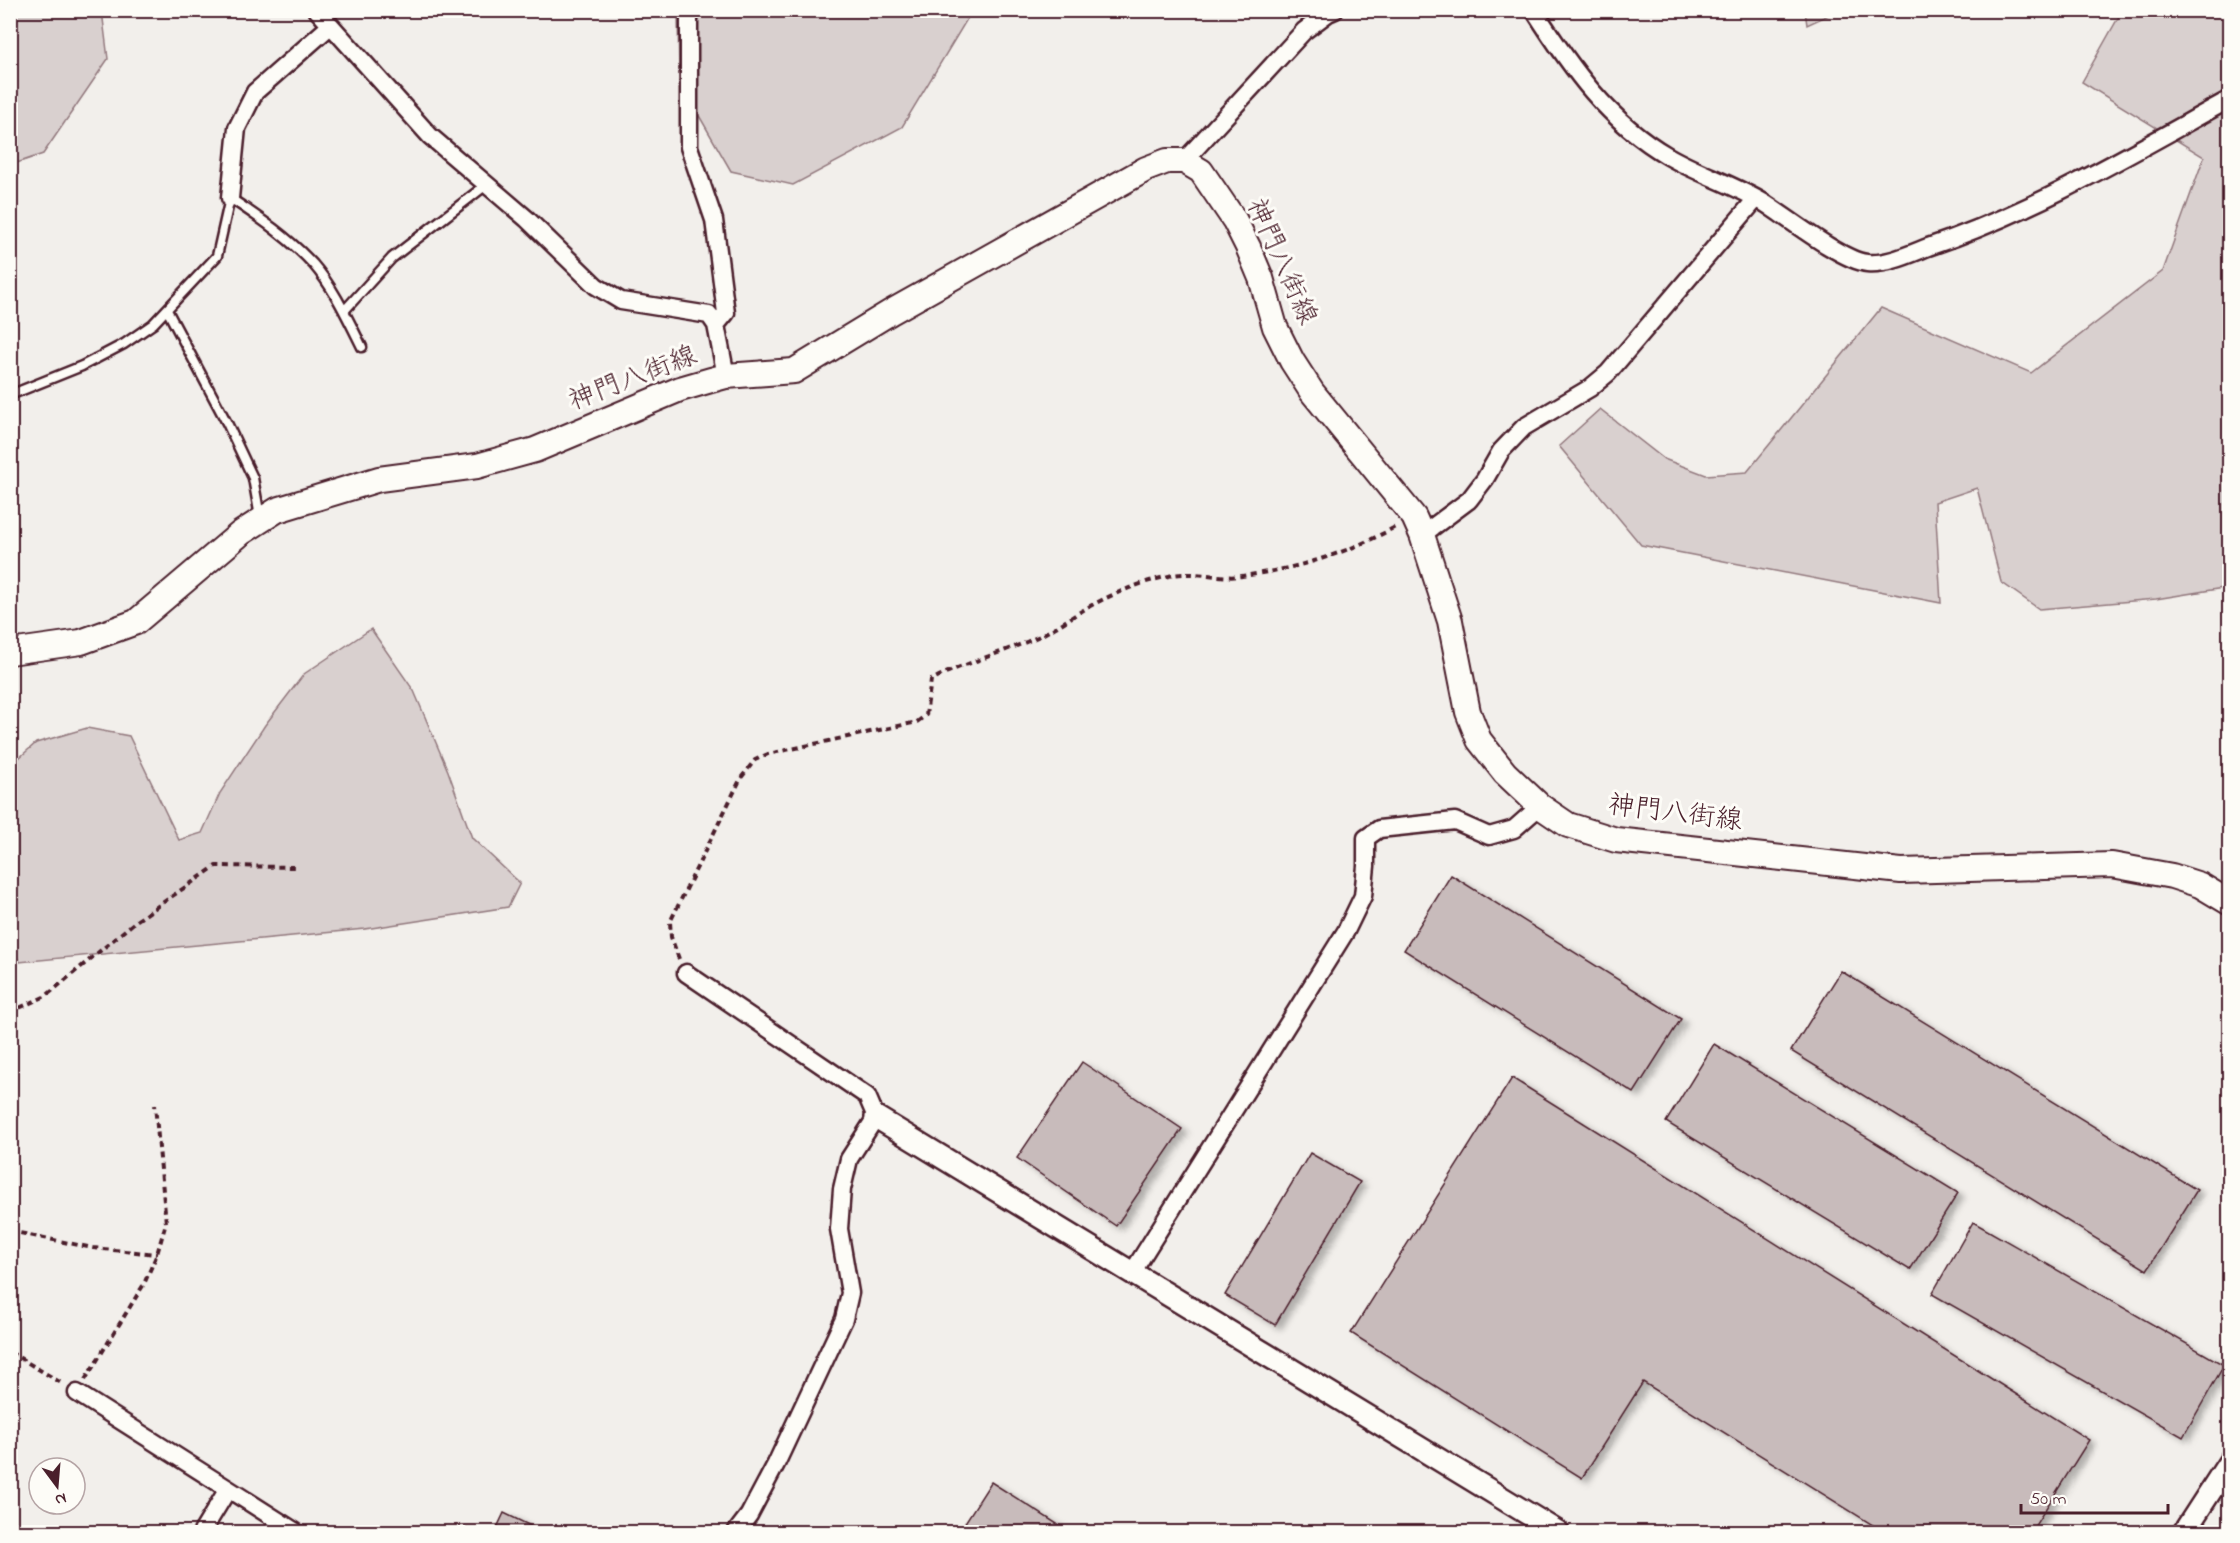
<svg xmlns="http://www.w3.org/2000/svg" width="2240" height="1543" font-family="'Indie Flower','Klee One',sans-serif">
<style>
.green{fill:#d9d0cf;stroke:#92787d;stroke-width:1.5}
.building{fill:#c8bbbb;stroke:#4a1f2b;stroke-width:1.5;filter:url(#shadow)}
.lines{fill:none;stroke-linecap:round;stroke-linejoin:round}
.service-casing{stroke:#4a1f2b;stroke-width:13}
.minor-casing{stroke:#4a1f2b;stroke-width:21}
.tertiary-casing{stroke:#4a1f2b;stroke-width:26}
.secondary-casing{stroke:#4a1f2b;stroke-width:28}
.path{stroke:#4a1f2b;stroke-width:4;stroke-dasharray:6 4.5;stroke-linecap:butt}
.service{stroke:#fdfcf7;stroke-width:8}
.minor{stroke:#fdfcf7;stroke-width:16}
.tertiary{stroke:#fdfcf7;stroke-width:21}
.secondary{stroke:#fdfcf7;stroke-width:24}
.labels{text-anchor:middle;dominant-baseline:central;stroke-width:6;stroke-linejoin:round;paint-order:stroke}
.street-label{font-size:27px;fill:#4a1f2b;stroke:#fdfcf7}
</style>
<defs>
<filter id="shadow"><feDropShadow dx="6" dy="4" stdDeviation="3" flood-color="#0004"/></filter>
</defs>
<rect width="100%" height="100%" fill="#f2efeb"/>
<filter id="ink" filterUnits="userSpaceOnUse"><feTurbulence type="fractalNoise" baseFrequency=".0167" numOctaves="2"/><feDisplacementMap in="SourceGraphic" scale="12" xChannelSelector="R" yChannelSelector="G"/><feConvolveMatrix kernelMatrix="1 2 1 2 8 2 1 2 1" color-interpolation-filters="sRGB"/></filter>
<g filter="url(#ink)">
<path class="green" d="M11 10 102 11 108 59 43 154 11 165Z
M678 11H975L970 14 902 127 793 185 731 171 679 81Z
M1805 11V10L1837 11 1807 25Z
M2122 11H2229V587L2156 599 2039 609 2001 582 1977 488 1935 502 1941 603 1641 545 1559 446 1600 409 1664 459 1706 475 1747 472 1881 308 2031 373 2163 271 2204 157 2082 82Z
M371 629 414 691 448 771 472 838 520 883 508 907 365 929 19 962 10 935 11 765 36 743 87 728 129 736 179 840 202 833 220 793 265 725 304 674Z"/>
<path class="building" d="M1451 875 1681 1019 1634 1093 1404 950Z
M1841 971 2197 1190 2147 1270 1791 1051Z
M1714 1044 1958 1193 1910 1270 1666 1122Z
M1082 1062 1182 1129 1116 1226 1017 1158Z
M1512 1078 2089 1440 2031 1532H1884L1643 1382 1582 1478 1351 1333Z
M1310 1153 1360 1182 1275 1325 1225 1295Z
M1973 1222 2224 1365 2183 1437 1932 1294Z
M991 1482 1068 1531 1067 1532H959Z
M504 1513 543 1532H495Z"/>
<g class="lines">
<g class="service-casing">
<path id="service" d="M167 310 228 425 253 478 260 517
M344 311 392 258 486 185
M10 395 82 366 124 344 153 324 217 256 230 198C260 218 289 238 313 264 334 288 348 319 362 347"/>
</g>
<g class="minor-casing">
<path id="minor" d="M317 10 430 136 527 219 596 286 621 301 709 315 716 325 726 376
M689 10V147L714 220 726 313 716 325
M1534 10C1571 68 1608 121 1668 156 1699 174 1735 185 1766 204 1789 219 1843 261 1867 263 1887 265 1910 254 1928 247 2035 211 2132 153 2230 99
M1184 161 1304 31 1328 13 1335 10
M230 198 237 128 255 92 330 26
M1422 535 1469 500 1485 479 1501 451 1524 427 1590 388 1608 373 1756 199
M686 973 867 1096 876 1117 849 1159 842 1189 839 1229 850 1293 844 1319 776 1464 749 1515 736 1532
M1132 1273 1346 931 1363 896 1366 866V838L1379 829 1455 821 1489 836 1514 829 1540 806
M77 1393 296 1532
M202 1532 228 1489"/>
</g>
<g class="tertiary-casing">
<path id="tertiary" d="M876 1117 1558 1532
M2184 1532 2230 1461"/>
</g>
<g class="secondary-casing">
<path id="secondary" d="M10 652 81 642 136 622 241 533 277 510 379 479 477 466 535 450 680 389 711 380 726 376 794 371 891 312 1146 169 1167 161H1184L1201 171 1235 221 1248 247 1261 278 1275 327 1292 361 1312 392 1414 517 1422 535 1450 621 1468 712 1479 740 1505 773 1540 806 1568 825 1616 840 1901 871 2112 865 2172 876 2200 885 2230 903"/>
</g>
<path class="path" d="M679 959 671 937 670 922 741 778 755 760 768 754 917 722 926 715 931 680C964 663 1000 654 1033 639 1054 630 1072 616 1092 605 1117 592 1142 582 1169 576 1193 570 1218 579 1242 576 1297 569 1349 553 1397 526
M10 1012 46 996 136 921 216 866 297 867
M10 1231 93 1248 157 1254
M10 1352 63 1384
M85 1380 144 1284 157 1254 166 1223 155 1105"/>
<use href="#service" class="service"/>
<use href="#minor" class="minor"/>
<use href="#tertiary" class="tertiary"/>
<use href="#secondary" class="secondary"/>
</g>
</g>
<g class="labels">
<g class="street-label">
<text transform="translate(1281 262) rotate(66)">神門八街線</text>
<text transform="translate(633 379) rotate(-21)">神門八街線</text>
<text transform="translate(1675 814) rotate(7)">神門八街線</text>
</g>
</g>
<rect width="2240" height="1543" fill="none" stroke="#fdfcf7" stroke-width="36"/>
<rect x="18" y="18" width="2204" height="1507" fill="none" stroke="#4a1f2b" stroke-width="2" filter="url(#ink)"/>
<g transform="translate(57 1486) rotate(164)"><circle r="28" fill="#fdfcf7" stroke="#b5a4a5" stroke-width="1.5"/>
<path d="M0-4.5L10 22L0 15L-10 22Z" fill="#4a1f2b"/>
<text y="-9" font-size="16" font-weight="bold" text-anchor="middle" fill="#4a1f2b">N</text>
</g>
<path d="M2021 1504v9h147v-9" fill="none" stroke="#4a1f2b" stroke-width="3"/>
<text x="2030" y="1504" font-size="18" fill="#4a1f2b" stroke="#fdfcf7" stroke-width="4.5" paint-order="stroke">50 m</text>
</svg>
